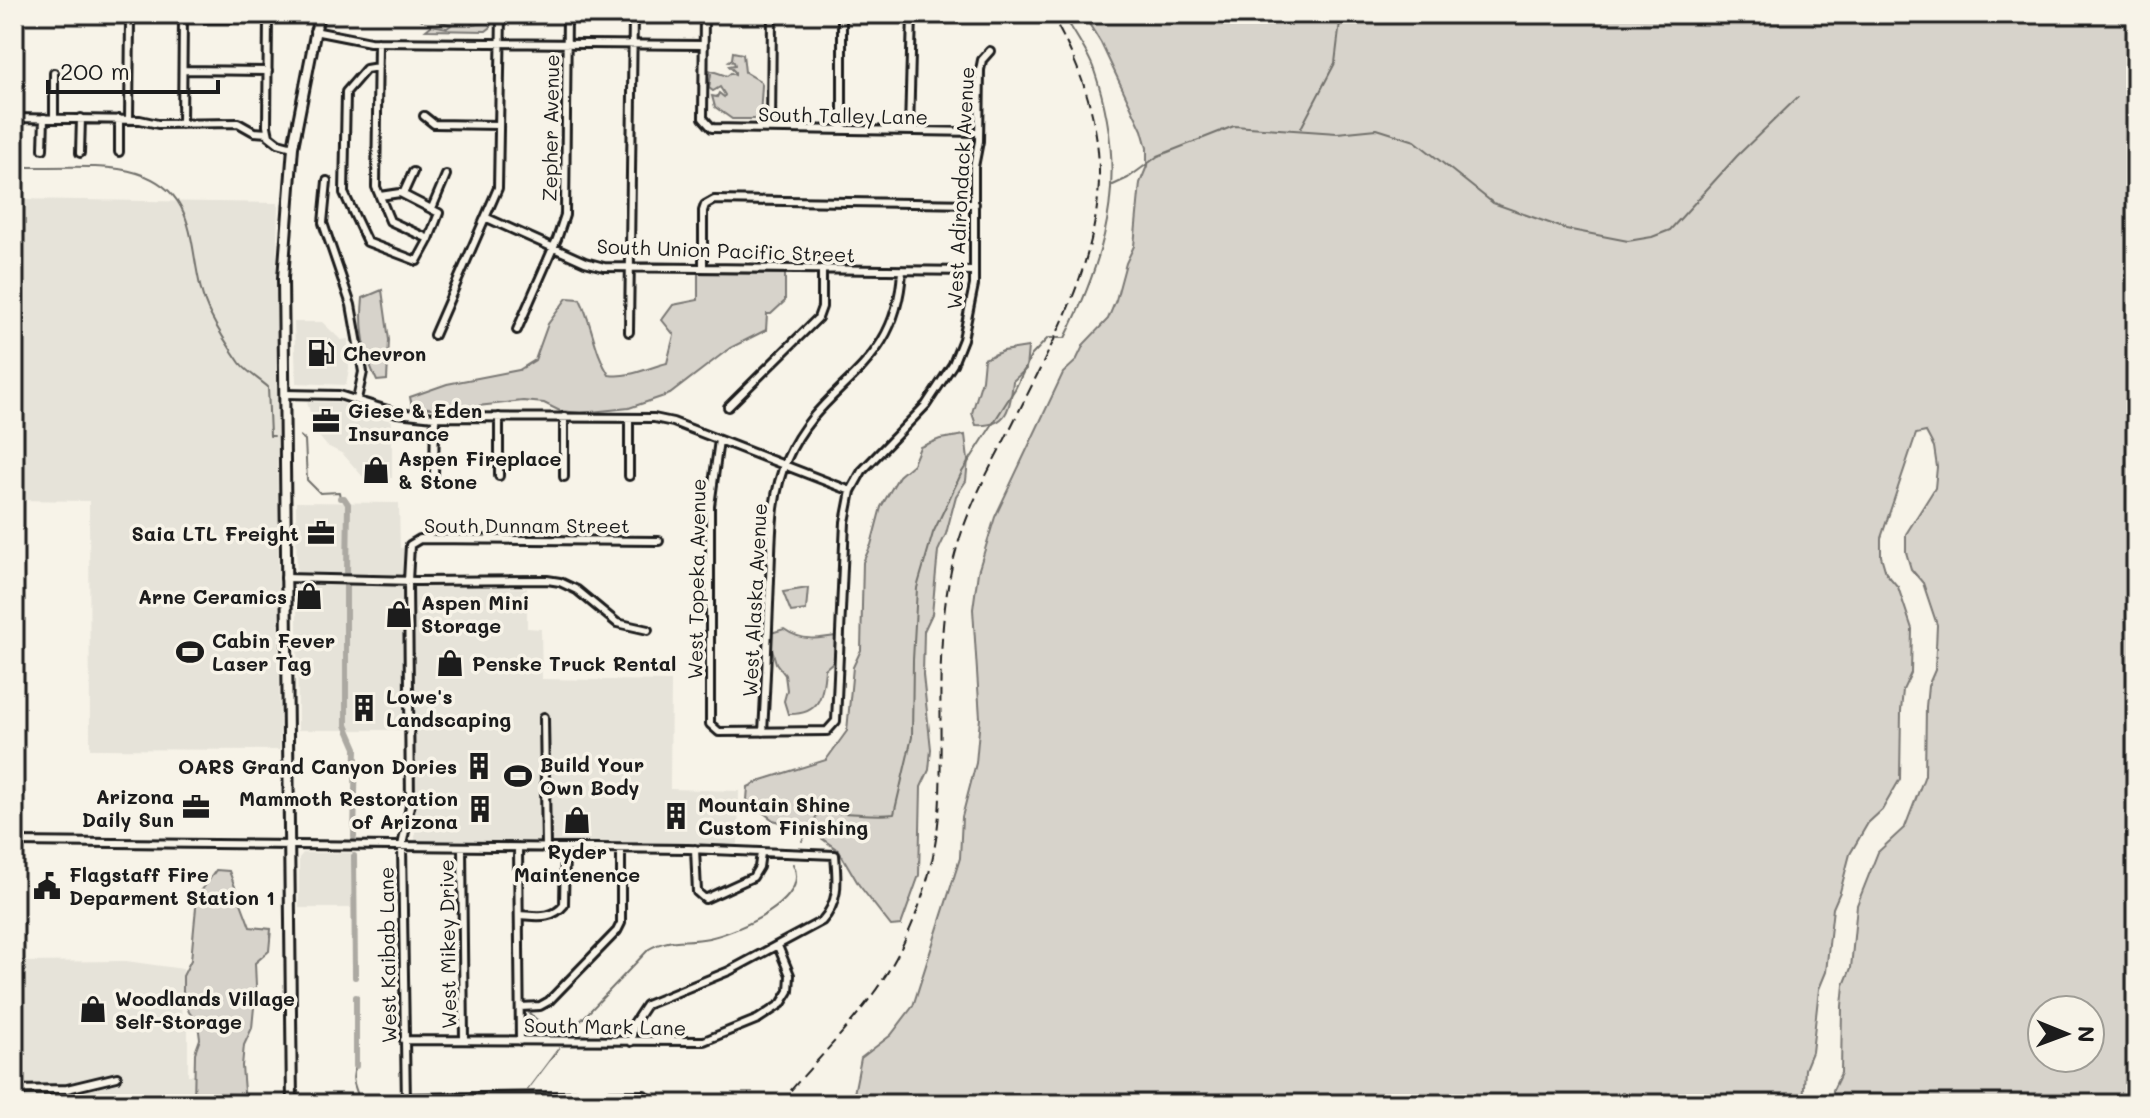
<svg xmlns="http://www.w3.org/2000/svg" width="2150" height="1118" font-family="Mali,sans-serif">
<style>
.built{fill:#e6e3d9}
.green{fill:#d7d3cb;stroke:#7a7874;stroke-width:2;fill-rule:evenodd}
.lines{fill:none;stroke-linecap:round;stroke-linejoin:round}
.stream{stroke:#72716c;stroke-width:2}
.canal{stroke:#aca9a2;stroke-width:6}
.minor-casing{stroke:#1c1c1c;stroke-width:12}
.major-casing{stroke:#1c1c1c;stroke-width:14}
.minor{stroke:#f7f3e8;stroke-width:6}
.major{stroke:#f7f3e8;stroke-width:8}
.rail{stroke:#1c1c1c;stroke-width:2;stroke-dasharray:12 6;stroke-linecap:butt}
.labels{text-anchor:middle;dominant-baseline:central;stroke-width:7;stroke-linejoin:round;paint-order:stroke}
.street-label{font-size:20px;fill:#1c1c1c;stroke:#f7f3e8}
.poi-label{font-size:20px;font-weight:bold;fill:#1c1c1c;stroke:#f7f3e8;text-anchor:start}
</style>
<rect width="100%" height="100%" fill="#f7f3e8"/>
<filter id="ink" filterUnits="userSpaceOnUse"><feTurbulence type="fractalNoise" baseFrequency=".0125" numOctaves="2"/><feDisplacementMap in="SourceGraphic" scale="16" xChannelSelector="R" yChannelSelector="G"/><feConvolveMatrix kernelMatrix="1 2 1 2 8 2 1 2 1" color-interpolation-filters="sRGB"/></filter>
<g filter="url(#ink)">
<path class="built" d="M14 199 278 203 276 295 280 750 90 749 89 501 14 500Z
M294 322H322L341 340 348 339 349 369 346 385 296 383Z
M307 402H338L392 421V478L363 477 343 454 327 446 316 433Z
M296 502 399 503 400 548H404L403 730H298Z
M413 586 527 588V628L541 629 542 679 671 681 670 789 739 791 738 846 415 841Z
M14 853 18 864 17 962 126 961 183 969 181 1022H188V1075H202L205 1104H14Z
M303 853H351V908H299V858Z"/>
<path class="green" d="M415 14H475L468 19 473 25 490 22 491 27 486 31 428 30H426L432 25 447 28 451 25 431 18 422 20Z
M1083 14H2136V1104H1832L1833 1090 1841 1073 1842 1006 1844 985 1851 968 1857 905 1878 852 1905 827 1925 775 1926 707 1928 686 1935 670 1937 625 1923 583 1911 569 1906 552V534L1935 488 1937 467 1934 447 1926 432 1916 434 1881 538V556L1886 573 1898 587 1912 629 1911 673 1903 690 1901 711 1900 779 1882 810 1868 823 1850 854 1840 892 1833 908 1826 972 1819 989 1812 1052 1805 1069 1803 1104H852L861 1058 891 1035 913 1006 960 858 962 817 976 763 980 718 973 609 978 572 995 517 1063 373 1076 361 1084 344 1108 319 1116 300 1126 263 1134 246 1140 183 1147 166V148L1142 130 1101 43ZM2042 1010H2090V1058H2042Z
M733 52 743 54 745 72 760 81 762 85 760 116 758 119H732L715 107 712 96 717 97 719 93 724 97 725 95 720 87 713 91 709 88 711 74 709 70 727 76 731 73 735 75V72L729 66 735 65 734 62 729 61 732 59Z
M698 273 785 274V301L771 314H767L766 330 730 348 670 394 629 408 581 413 560 411 544 403 523 401 450 409 412 407 410 397 447 384 519 370 535 360 548 324 567 298 580 299C592 323 594 351 609 375 629 378 647 368 667 363L674 335 662 320 673 305 698 300Z
M382 290 389 340 387 380 377 381C364 355 360 327 363 298Z
M1028 347 1026 369 1013 381C1010 408 1008 427 976 425L972 413 982 380 984 359 1003 351Z
M965 435 968 460 966 481 956 496 946 534 938 551 932 614 924 631 923 675 931 749 929 770 921 787 919 875 901 925 891 926 859 885 839 851 810 830 773 820 747 800 748 787 762 780 826 760 847 731 853 667 861 650 863 562 871 545 881 507 899 476 913 464 920 447 940 439Z
M808 588 806 610 791 612 783 592Z
M784 629C802 642 819 639 841 635L839 657 825 669C823 696 820 715 788 714L784 701 787 690 785 675 776 663 771 646V633Z
M216 870 229 871 250 927 271 929 269 951 255 963 256 986 252 1028 244 1045 242 1066 245 1104H194L195 1053 200 1039 198 1024 189 1012 183 995V976L191 960 197 897Z"/>
<g class="lines">
<path class="stream" d="M1301 128 1335 63 1341 14
M14 167C49 168 105 163 137 173 208 195 183 263 211 316 218 330 231 350 240 363 247 372 259 379 268 387L270 436H274
M1113 185 1128 178 1158 156 1234 126 1337 133 1377 129 1415 141 1493 203 1566 229 1628 241 1652 237 1670 230 1737 156 1798 97
M300 436 305 440 307 480 320 493 339 492 340 498
M802 841 818 814C844 810 868 817 894 814L912 737 913 660 917 588 933 533 962 472 1015 389 1031 356 1048 338H1065C1111 247 1128 167 1093 67 1086 49 1073 31 1063 14
M528 1012 552 1033
M568 1034 649 949C668 937 687 943 709 938 736 932 812 901 793 864
M356 1066C349 1080 357 1090 361 1104
M528 1089 559 1048"/>
<path class="canal" d="M340 498H344L348 504 347 573
M346 585V725L356 748 354 837
M354 856 355 977
M356 997V1066"/>
<g class="minor-casing">
<path id="minor" d="M704 14 703 118 712 128 979 132
M283 15 268 18 267 126 269 136 278 143 293 147
M314 31 370 42 703 45
M378 42 376 187 390 221 429 239
M378 67 366 69 346 92 344 193 367 242 417 261 429 239 439 213 400 193 380 196
M183 70 268 71
M54 73V118
M424 116 434 124 499 125
M14 118 140 120 158 124 238 123 254 132 268 133
M119 119V152
M129 120 130 18
M182 124 183 18H268
M771 129 772 14
M842 130V14
M909 131 912 14
M43 149 44 118
M80 153 81 118
M327 181 323 223 351 305 363 372 357 399
M403 194 413 172
M432 208 446 175
M487 218 585 262 604 267 974 271
M703 268V211L705 205 714 200 975 204
M517 330 557 239 565 215 567 14
M629 332 633 14
M434 335 498 188 501 14
M284 394 339 395 397 413 435 417 654 418 673 422 851 491
M728 407 818 318 822 307V269
M719 440 710 506V724L719 732 827 731 836 721 845 522 851 491 862 471 926 405 953 364 963 339 974 285V167L979 141 980 70 982 60 990 51
M434 475 435 417
M499 476V417
M629 476V418
M564 477V417
M285 578 416 581 547 580 560 582 577 590 617 623 648 630
M544 717 546 848
M763 732C766 681 768 630 770 579 772 539 770 497 787 459 822 379 896 374 902 271
M14 842 688 849 835 855C837 880 840 901 822 921L729 971 646 1005 634 1023 631 1042
M462 847 464 1040
M518 848 520 1041
M695 849 697 892 705 899 753 877 759 867 761 853
M519 915C536 916 552 920 564 905L565 848
M520 1007 540 1006 549 1001 617 931 621 923V849
M404 1040 704 1041 758 1019 781 1004 789 991 790 975 778 946
M14 1090 67 1089 117 1077
M406 1098 644 1095 649 1099V1104
M406 1104 402 846 410 806 408 581 410 545 420 539 659 541"/>
</g>
<g class="major-casing">
<path id="major" d="M292 1104 283 278 293 147 319 14"/>
</g>
<use href="#minor" class="minor"/>
<use href="#major" class="major"/>
<path class="rail" d="M779 1104C810 1067 845 1033 873 994 914 938 938 865 940 796 943 711 933 626 958 544 969 507 987 473 1005 439 1082 284 1147 182 1051 14"/>
</g>
</g>
<defs>
<g id="fuel-bare" transform="scale(2.16)"><path d="M-5.5-6h7V0h2V4h1.3V-2.5L3-4.5l.8-.8L6-3V5H2.5V1h-1V6h-7ZM-4.2-4.7v3.2H.2V-4.7Z" fill="#1c1c1c" stroke="#f7f3e8" stroke-width="2.5" paint-order="stroke"/></g>
<g id="office-bare" transform="scale(2.16)"><path d="M-6-3h4V-5.5h4V-3h4V5H-6ZM-1-4.5V-3h2v-1.5ZM-6 0V1H6V0Z" fill="#1c1c1c" stroke="#f7f3e8" stroke-width="2.5" paint-order="stroke"/></g>
<g id="shop-bare" transform="scale(2.16)"><path d="M-5-2.5h2.3a2.7 3.5 0 0 1 5.4 0H5L5.5 6h-11ZM-1.5-2.5h3a1.5 2.3 0 0 0-3 0Z" fill="#1c1c1c" stroke="#f7f3e8" stroke-width="2.5" paint-order="stroke"/></g>
<g id="stadium-bare" transform="scale(2.16)"><path d="M0-5a6.5 5 0 1 0 0 10a6.5 5 0 1 0 0-10ZM-3.5-1.8h7v3.6h-7Z" fill="#1c1c1c" stroke="#f7f3e8" stroke-width="2.5" paint-order="stroke"/></g>
<g id="building-bare" transform="scale(2.16)"><path d="M-4-6H4V6H1V3H-1V6H-4ZM-2.5-4.3h1.7v1.8h-1.7ZM.8-4.3h1.7v1.8H.8ZM-2.5-1h1.7V.8h-1.7ZM.8-1h1.7V.8H.8Z" fill="#1c1c1c" stroke="#f7f3e8" stroke-width="2.5" paint-order="stroke"/></g>
<g id="civic-bare" transform="scale(2.16)"><path d="M-.6-6.5H3V-4.5H.6V-3L4-1V1h2V6H-6V1h2V-1L-.6-3ZM-1.2 2.5V6h2.4V2.5Z" fill="#1c1c1c" stroke="#f7f3e8" stroke-width="2.5" paint-order="stroke"/></g>
</defs>
<g fill-rule="evenodd">
<use href="#fuel-bare" x="321" y="353"/>
<use href="#office-bare" x="326" y="421"/>
<use href="#shop-bare" x="376" y="470"/>
<use href="#office-bare" x="321" y="533"/>
<use href="#shop-bare" x="309" y="596"/>
<use href="#shop-bare" x="399" y="614"/>
<use href="#stadium-bare" x="190" y="652"/>
<use href="#shop-bare" x="450" y="663"/>
<use href="#building-bare" x="364" y="708"/>
<use href="#building-bare" x="479" y="766"/>
<use href="#stadium-bare" x="518" y="776"/>
<use href="#office-bare" x="196" y="807"/>
<use href="#building-bare" x="480" y="809"/>
<use href="#building-bare" x="676" y="816"/>
<use href="#shop-bare" x="577" y="820"/>
<use href="#civic-bare" x="47" y="886"/>
<use href="#shop-bare" x="93" y="1009"/>
</g>
<g class="labels">
<g class="street-label">
<text transform="translate(843 115) rotate(1)">South Talley Lane</text>
<text transform="translate(550 128) rotate(-89)">Zepher Avenue</text>
<text transform="translate(960 188) rotate(-87)">West Adirondack Avenue</text>
<text transform="translate(726 250) rotate(2)">South Union Pacific Street</text>
<text x="527" y="525">South Dunnam Street</text>
<text transform="translate(696 579) rotate(-89)">West Topeka Avenue</text>
<text transform="translate(754 600) rotate(-87)">West Alaska Avenue</text>
<text transform="translate(447 944) rotate(-91)">West Mikey Drive</text>
<text transform="translate(387 955) rotate(-91)">West Kaibab Lane</text>
<text transform="translate(605 1026) rotate(1)">South Mark Lane</text>
</g>
<g class="poi-label">
<text x="343" y="353">Chevron</text>
<text x="348" y="410">Giese &amp; Eden<tspan x="348" dy="23">Insurance</tspan></text>
<text x="398" y="458">Aspen Fireplace<tspan x="398" dy="23">&amp; Stone</tspan></text>
<text x="299" y="533" text-anchor="end">Saia LTL Freight</text>
<text x="287" y="596" text-anchor="end">Arne Ceramics</text>
<text x="421" y="602">Aspen Mini<tspan x="421" dy="23">Storage</tspan></text>
<text x="212" y="640">Cabin Fever<tspan x="212" dy="23">Laser Tag</tspan></text>
<text x="472" y="663">Penske Truck Rental</text>
<text x="386" y="696">Lowe's<tspan x="386" dy="23">Landscaping</tspan></text>
<text x="540" y="764">Build Your<tspan x="540" dy="23">Own Body</tspan></text>
<text x="457" y="766" text-anchor="end">OARS Grand Canyon Dories</text>
<text x="174" y="796" text-anchor="end">Arizona<tspan x="174" dy="23">Daily Sun</tspan></text>
<text x="458" y="798" text-anchor="end">Mammoth Restoration<tspan x="458" dy="23">of Arizona</tspan></text>
<text x="698" y="804">Mountain Shine<tspan x="698" dy="23">Custom Finishing</tspan></text>
<text x="577" y="851" text-anchor="middle">Ryder<tspan x="577" dy="23">Maintenence</tspan></text>
<text x="69" y="874">Flagstaff Fire<tspan x="69" dy="23">Deparment Station 1</tspan></text>
<text x="115" y="998">Woodlands Village<tspan x="115" dy="23">Self-Storage</tspan></text>
</g>
</g>
<rect width="2150" height="1118" fill="none" stroke="#f7f3e8" stroke-width="48"/>
<rect x="24" y="24" width="2102" height="1070" fill="none" stroke="#1c1c1c" stroke-width="3" filter="url(#ink)"/>
<g transform="translate(2066 1034) rotate(91)"><circle r="38" fill="#f7f3e8" stroke="#9f9d96" stroke-width="2"/>
<path d="M0-6L14 30L0 20L-14 30Z" fill="#1c1c1c"/>
<text y="-12" font-size="22" font-weight="bold" text-anchor="middle" fill="#1c1c1c">N</text>
</g>
<path d="M48 80v12h170v-12" fill="none" stroke="#1c1c1c" stroke-width="4"/>
<text x="60" y="80" font-size="24" fill="#1c1c1c" stroke="#f7f3e8" stroke-width="6" paint-order="stroke">200 m</text>
</svg>
